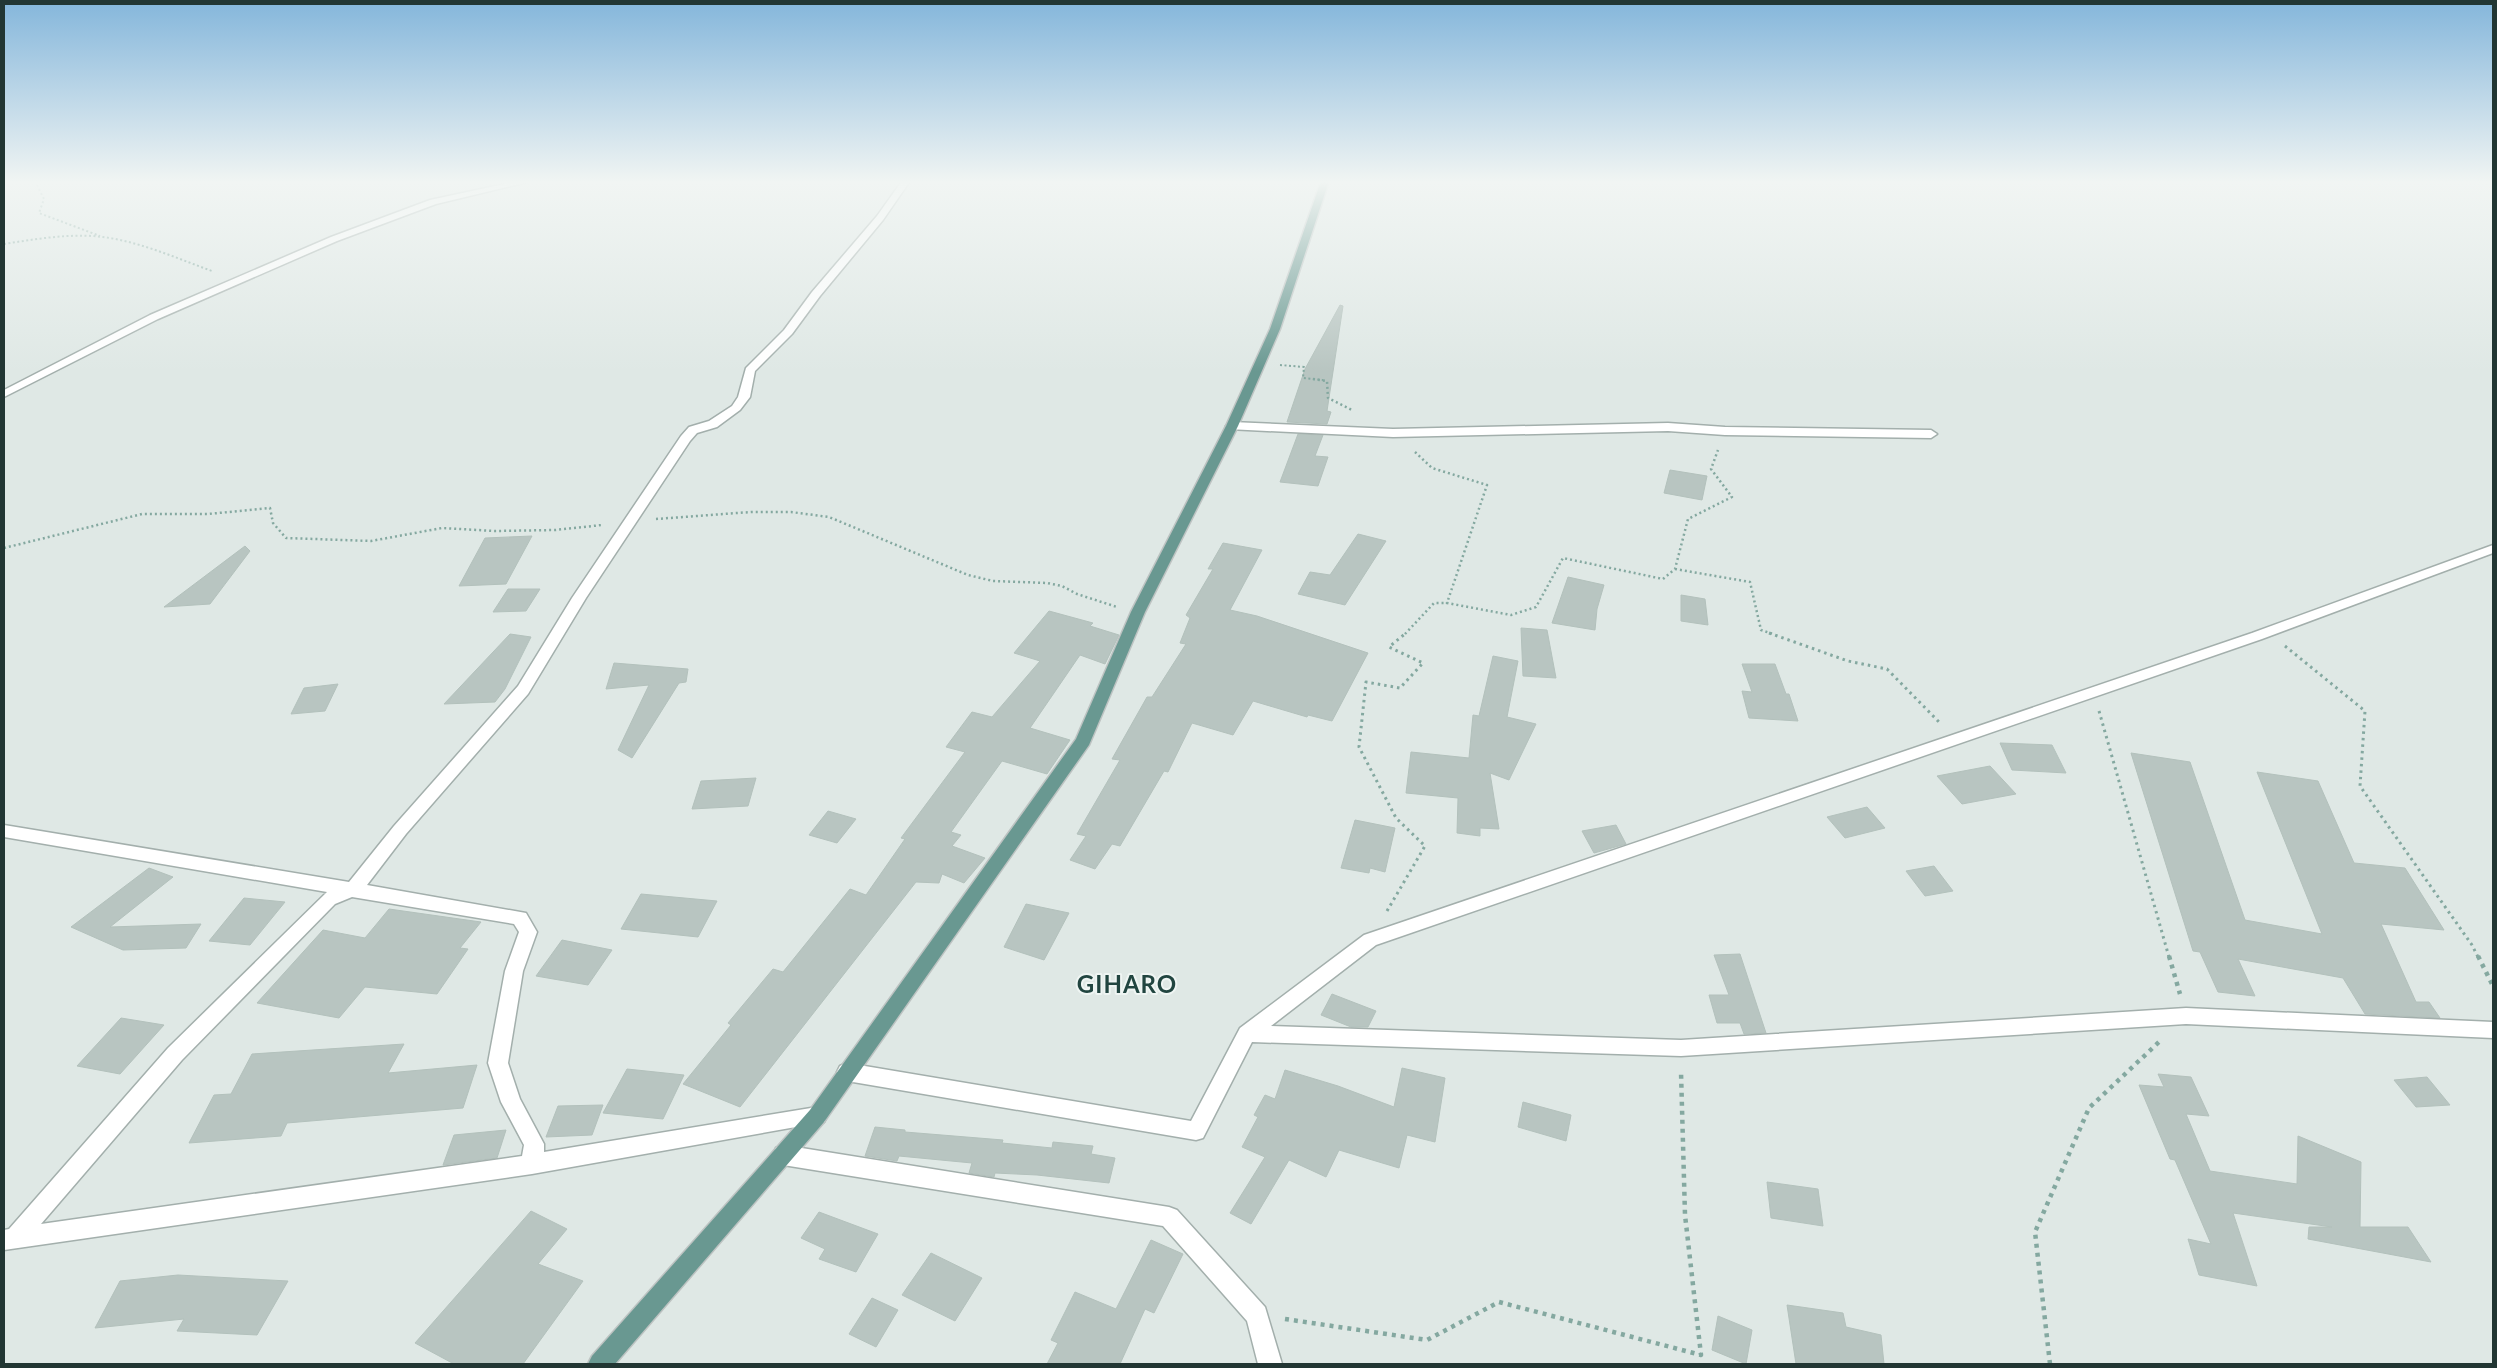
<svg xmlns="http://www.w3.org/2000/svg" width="2497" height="1368" font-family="Lato,sans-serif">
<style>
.building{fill:#b8c5c1;stroke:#b3c1bc}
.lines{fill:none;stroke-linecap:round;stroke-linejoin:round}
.minor-casing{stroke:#a3afac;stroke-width:3}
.major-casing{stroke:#bdc3c2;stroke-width:3}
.path-far3{stroke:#84a8a0;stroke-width:2;stroke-dasharray:2 2.5;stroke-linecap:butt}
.path-far2{stroke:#84a8a0;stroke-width:2.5;stroke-dasharray:2 3;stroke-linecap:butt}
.path-far1{stroke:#84a8a0;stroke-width:3;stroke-dasharray:2.5 4;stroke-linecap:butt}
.path{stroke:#84a8a0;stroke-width:4.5;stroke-dasharray:4 5;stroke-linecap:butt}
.minor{fill:#fff;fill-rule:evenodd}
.major{fill:#699891;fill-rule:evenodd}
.labels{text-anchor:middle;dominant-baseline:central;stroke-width:4;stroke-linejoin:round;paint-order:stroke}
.near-district-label{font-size:24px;font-weight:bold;letter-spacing:1px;fill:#214540;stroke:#eff5f3}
</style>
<rect width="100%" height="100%" fill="#dfe8e5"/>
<path class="building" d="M1340 305 1343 306 1327 411 1331 412 1327 424 1287 422 1305 369Z
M1298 434 1323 435 1315 456 1328 457 1318 486 1280 482Z
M1670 470 1707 476 1702 500 1664 493Z
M1358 534 1386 541 1345 605 1298 594 1310 572 1330 575Z
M532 536 506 584 459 586 485 538Z
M1223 543 1262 550 1230 610 1257 616 1368 653 1332 721 1308 715 1307 717 1253 701 1233 735 1192 723 1168 772 1164 771 1120 846 1112 844 1095 869 1070 860 1086 836 1077 834 1120 760 1112 759 1147 697H1152L1186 644 1180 643 1190 618 1186 615 1213 569H1208Z
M245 546 250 551 210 604 164 607Z
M1568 577 1604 585 1597 609 1595 630 1552 623Z
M508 589H540L526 611 493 612Z
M1681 595 1705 599 1708 625 1681 621Z
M1049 611 1093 623 1090 626 1119 635 1105 664 1080 655 1030 728 1070 740 1047 774 1002 761 951 832 961 835 952 846 985 858 964 883 942 874 939 883 916 882 740 1107 683 1084 731 1025 728 1023 773 969 783 972 850 889 866 895 905 839 901 838 965 752 946 747 972 712 992 717 1040 661 1014 653Z
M1521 628 1547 630 1556 678 1523 676Z
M510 634 531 637 505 689 495 702 444 704Z
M1493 656 1518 661 1507 717 1536 724 1509 780 1490 773 1499 829 1480 828V836L1457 833 1458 798 1406 793 1411 752 1469 758 1473 715 1479 716Z
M614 663 688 669 686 682 679 683 632 758 618 750 649 685 606 689Z
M1742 664H1775L1786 694H1789L1798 721 1749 718 1742 691 1752 692Z
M338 684 325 711 291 714 304 688Z
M2000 743 2052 745 2066 773 2012 770Z
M2131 753 2190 762 2245 920 2322 934 2257 772 2318 781 2354 863 2405 868 2444 930 2381 924 2416 1002H2429L2440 1018 2365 1014 2343 978 2238 959 2255 996 2218 992 2200 952 2193 951Z
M1990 766 2016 794 1962 804 1937 776Z
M756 778 748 806 692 809 701 781Z
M1867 807 1885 828 1845 838 1827 817Z
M828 811 856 819 837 843 809 835Z
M1355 820 1395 828 1385 872 1370 868 1369 873 1341 868Z
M1616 825 1626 844 1594 853 1582 831Z
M1934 866 1953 891 1925 896 1906 871Z
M149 868 173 877 110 927 201 924 186 948 123 950 71 927Z
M641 894 717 901 698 937 621 929Z
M244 898 285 902 250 945 209 941Z
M1026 904 1069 913 1044 960 1004 947Z
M389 909 481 922 460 948 468 949 437 994 365 987 339 1018 257 1003 323 930 365 938Z
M562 940 612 950 588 985 536 976Z
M1740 954 1766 1033 1744 1034 1740 1023H1717L1709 995H1729L1714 955Z
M1332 994 1376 1011 1368 1027H1351L1321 1015Z
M121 1018 164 1025 120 1074 77 1066Z
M404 1044 388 1073 477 1065 463 1108 287 1123 281 1136 189 1143 214 1095 231 1094 252 1054Z
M1402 1068 1445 1078 1435 1142 1407 1135 1399 1168 1339 1150 1326 1177 1289 1160 1251 1224 1230 1213 1265 1157 1242 1147 1258 1117 1254 1115 1265 1095 1275 1099 1285 1070 1338 1086 1394 1107Z
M627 1069 684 1075 663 1119 603 1113Z
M2158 1074 2191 1077 2209 1116 2186 1114 2210 1171 2297 1184 2298 1136 2361 1162 2360 1227H2408L2431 1262 2308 1239 2309 1227H2332L2233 1213 2257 1286 2199 1275 2188 1239 2211 1244 2175 1160 2170 1159 2139 1085 2164 1087Z
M2427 1077 2450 1105 2416 1107 2394 1080Z
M1523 1102 1571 1115 1566 1141 1518 1127Z
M603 1105 592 1135 546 1137 558 1106Z
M875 1127 905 1130V1132L1003 1140 1002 1143 1052 1148 1053 1142 1093 1146 1091 1154 1115 1158 1109 1183 1037 1175 995 1173 994 1177 969 1173 972 1163 899 1156 897 1161 865 1156Z
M506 1130 497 1158 443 1165 454 1135Z
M1767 1182 1818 1189 1823 1226 1771 1218Z
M531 1211 567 1229 538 1264 583 1281 523 1364H454L415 1343Z
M819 1212 878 1234 856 1272 819 1259 825 1249 801 1238Z
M1151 1240 1183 1254 1154 1313 1145 1309 1120 1364H1047L1058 1343 1051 1340 1075 1292 1116 1309Z
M931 1253 982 1278 955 1321 902 1295Z
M178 1275 288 1281 257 1335 177 1331 184 1319 95 1328 120 1281Z
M872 1298 898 1310 876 1347 849 1334Z
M1787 1305 1843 1313 1846 1327 1881 1335 1884 1364H1796Z
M1718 1316 1752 1330 1746 1364 1712 1350Z"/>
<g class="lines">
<g class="minor-casing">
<path id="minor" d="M518 181H532L436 204 337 241 158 319 4 397V390L150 315 331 237 430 200Z
M902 181H910L883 220 820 296 792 334 755 371 750 397 740 410 717 427 697 433 690 441 586 598 528 694 406 834 367 885 526 913 537 932 523 971 508 1063 520 1099 544 1144V1152L817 1107 824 1110 827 1116 824 1122 532 1174 4 1250V1230L9 1229 168 1048 327 892 4 837V825L349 882 394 826 518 686 572 598 681 436 689 427 709 421 732 406 738 397 746 368 784 330 812 292 877 216ZM352 897 514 924 519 932 505 971 488 1063 501 1102 524 1145 522 1156 41 1224 182 1060 335 904Z
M1232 422 1393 429 1668 423 1725 427 1931 430 1937 434 1931 438 1725 435 1668 431 1393 437 1228 429 1226 426Z
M2493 545V553L2262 639 1376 945 1271 1026 1681 1040 2186 1008 2493 1022V1038L2186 1024 1681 1056 1252 1042 1203 1138 1196 1140 847 1081 840 1078 837 1072 840 1066 847 1063 1191 1121 1240 1028 1364 935 2252 633Z
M783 1145 1169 1207 1177 1210 1265 1307 1282 1364H1258L1247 1321 1163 1226 783 1165 776 1162 773 1155 776 1148Z"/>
</g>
<g class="major-casing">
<path id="major" d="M1321 181H1329L1280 329 1238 426 1145 612 1089 745 824 1122 615 1364H588L592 1356 810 1110 1076 739 1131 612 1226 426 1270 329Z"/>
</g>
<path class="path-far3" d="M35 181 44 199 39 213 100 236
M4 244C36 239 70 233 103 237 141 242 176 258 212 271
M1280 365 1304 367 1303 378 1323 380"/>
<path class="path-far2" d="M1313 379 1327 381 1328 398 1352 410
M1415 452 1432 468 1487 485 1447 603 1511 615 1536 607 1563 558 1663 579 1675 569 1688 519 1732 497 1711 469 1718 450
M656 519 751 512H791L829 517 968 575 993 581 1047 583 1062 586 1077 594 1117 607
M4 548 142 514H208L270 508 273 523 286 538 371 541 442 528 495 531 555 530 602 525
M1675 569 1750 582 1761 630 1773 634
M1405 634 1434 603H1447"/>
<path class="path-far1" d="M1769 633 1848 661 1887 669 1941 724
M2285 646 2365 711 2360 786 2472 945 2478 957
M2099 711 2169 957
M1387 911 1425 846 1396 818 1359 747 1366 682 1400 688 1423 663 1389 647 1406 633"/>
<path class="path" d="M2169 956 2180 994
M2478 956 2493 986
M1285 1319 1427 1340 1499 1302 1701 1355 1685 1215 1681 1072
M2050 1364 2035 1232 2089 1108 2159 1042"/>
<use href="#minor" class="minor"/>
<use href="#major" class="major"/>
</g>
<linearGradient id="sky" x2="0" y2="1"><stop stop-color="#84b6db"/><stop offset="0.49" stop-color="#f1f5f3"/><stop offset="1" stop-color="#f1f5f3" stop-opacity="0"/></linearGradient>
<rect width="2497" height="372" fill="url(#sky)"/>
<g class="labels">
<g class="near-district-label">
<text x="1127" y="983">GIHARO</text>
</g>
</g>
<rect width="2497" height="1368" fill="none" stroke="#223633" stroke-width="10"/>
</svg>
